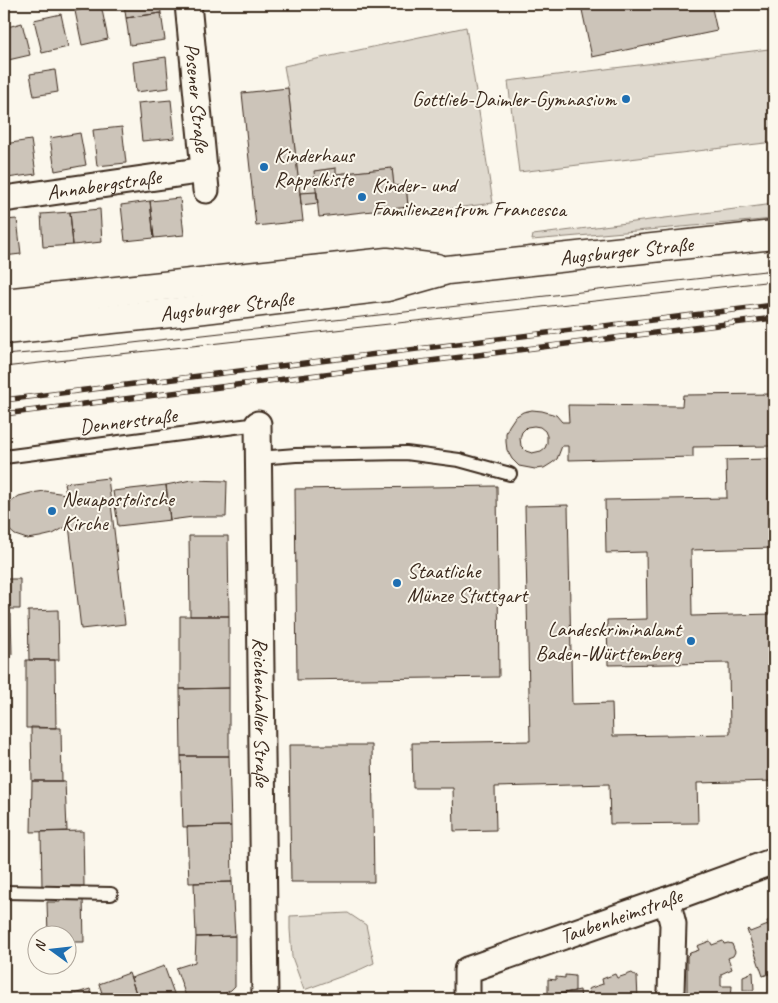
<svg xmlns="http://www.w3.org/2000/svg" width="778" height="1003" font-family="Caveat,sans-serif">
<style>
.green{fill:#dfd9ce;stroke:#8d8276}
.building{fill:#ccc4b9;stroke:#3b2a1e;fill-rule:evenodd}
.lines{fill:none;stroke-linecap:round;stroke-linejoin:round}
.lane-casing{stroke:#3b2a1e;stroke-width:16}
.street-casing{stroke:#3b2a1e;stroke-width:29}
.secondary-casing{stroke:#3b2a1e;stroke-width:31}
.lane{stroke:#fbf7ec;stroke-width:12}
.street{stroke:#fbf7ec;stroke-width:25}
.secondary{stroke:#fbf7ec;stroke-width:28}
.tram{stroke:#3b2a1e;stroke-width:1}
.rail-casing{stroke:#3b2a1e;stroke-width:5.5}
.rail{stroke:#fbf7ec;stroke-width:4;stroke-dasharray:11;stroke-linecap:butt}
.poi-dot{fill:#1f6fb2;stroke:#fbf7ec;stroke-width:2}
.labels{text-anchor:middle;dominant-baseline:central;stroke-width:4;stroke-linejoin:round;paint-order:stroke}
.street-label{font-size:21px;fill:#3b2a1e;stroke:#fbf7ec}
.poi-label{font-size:21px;fill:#3b2a1e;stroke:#fbf7ec;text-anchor:start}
</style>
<rect width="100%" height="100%" fill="#fbf7ec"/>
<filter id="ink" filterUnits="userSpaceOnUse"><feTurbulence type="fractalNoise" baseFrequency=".02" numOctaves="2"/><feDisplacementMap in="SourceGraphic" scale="10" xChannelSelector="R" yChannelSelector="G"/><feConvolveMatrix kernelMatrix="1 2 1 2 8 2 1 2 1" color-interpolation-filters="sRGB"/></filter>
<g filter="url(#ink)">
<path class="green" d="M466 27 493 203 409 214 406 185 394 186 392 168 336 174 335 168 315 171 317 192 300 193 288 88 284 66Z
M769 49 774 90V142L519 172 508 81Z
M774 204V219L532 240 533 235Z
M348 913 366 925 374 963 359 970 304 990 292 957 290 929V916Z"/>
<path class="building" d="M124 4H160L161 13 126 18Z
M613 4H711L717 31 592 57 582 10Z
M101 5 108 39 82 45 75 11Z
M161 13 165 40 130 45 126 18Z
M61 14 68 47 42 53 34 20Z
M22 23 30 55 4 61V28Z
M166 57 169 88 136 92 133 62Z
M55 70 58 92 34 96 30 74Z
M288 88 303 221 256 226 242 93Z
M171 100 175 138 142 141 138 103Z
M122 127 126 163 97 166 93 130Z
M80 133 86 165 55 171 50 138Z
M31 140 36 174 7 178 4 154V144Z
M336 168V174L392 168 394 186 406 185 408 207 319 217 314 171Z
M317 192 318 203 301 205 300 193Z
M180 198 184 235 154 238 150 201Z
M150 201 154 238 125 241 121 205Z
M100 209 102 242 73 245 70 212Z
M70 212 73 245 43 247 41 214Z
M17 219 21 254 4 256V220Z
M774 394V446L693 447V457L568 460V446H562L557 459 552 463 544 468 535 469 519 466 512 459 507 450 506 442V433L509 426 515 417 523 412 532 410 542 411 556 415 562 422H569L568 405 682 406 683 395ZM534 426 540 427 545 431 547 436V443L545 448 541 451 532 453 526 451 521 446 520 438 522 432 527 427Z
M769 459V500L774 499V548L691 550 692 616 774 614V781L697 783 698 823 610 824 609 784 495 787 496 830 454 831 453 788H413L412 743 530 741 525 506 568 505 572 704 612 703 613 736 730 734 729 663 608 665 607 620 647 619 646 552 606 553 605 500 727 498 726 460Z
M108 478 125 624 81 629 69 525 53 534 40 537 27 539 15 535 6 527 4 521V509L11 502 19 496 31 493 45 491 66 494 64 483Z
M191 480 227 481 226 517H193L170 520 166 485Z
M166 485 170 520 118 526 113 491Z
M497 486 499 677 297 680 295 489Z
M189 536H228L229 616H190Z
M4 579H20V609H4Z
M58 610 59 660H29L28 611Z
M4 614H11L12 654H4Z
M180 616H229V688L180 689Z
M26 660H55L56 728H26Z
M229 688V756H181L180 689Z
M31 727 61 728 62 781H32Z
M289 745H372L374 882H291Z
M181 756H229L231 826 183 827Z
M32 781H65L67 831 31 832Z
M4 782H7L9 822 4 823Z
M231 826 232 882 189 883 187 827Z
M83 831 84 886 42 887 41 832Z
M232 882 235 936 196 937 194 883Z
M60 897H83L84 942H68V936H48L47 902H60Z
M774 919V972L763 976 747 930 748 929 750 932 768 925 767 921Z
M235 936V986L231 990 226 993 205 999H187L176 968 195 962 196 937Z
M710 941 712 945 723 941 724 944 728 943 732 944 735 952 733 956 728 958 732 969 721 974V986H732L731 999H687V956L690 953 699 950 697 946Z
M164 966 176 999H138L131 978Z
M753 972 754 990H743V976Z
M129 973 138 999H104L99 984Z
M632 973 637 977 638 999H591L588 989 603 984 602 979 615 974 617 978Z
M565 975 575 976V991L554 995 555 999H548V979L556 980V977L565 978Z
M90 989 94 999H58Z
M580 990 581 999H555L554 995Z
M545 995V999H519Z"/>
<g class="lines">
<g class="lane-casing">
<path id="lane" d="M4 457 258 424
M258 458 296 455 406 453 459 460 510 474
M4 892 111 894"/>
</g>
<g class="street-casing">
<g id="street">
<path id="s1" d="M188 4 206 190"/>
<path id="s2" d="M4 199 205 170"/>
<path id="s3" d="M258 424 265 999"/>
<path d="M667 900 673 924 671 992 669 999"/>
<path id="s4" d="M467 999V970L667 900 774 861"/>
</g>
</g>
<g class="secondary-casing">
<g id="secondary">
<path d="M4 303 387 262 436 268"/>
<path id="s5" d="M4 330 171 313 387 287 447 270 774 235"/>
</g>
</g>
<use href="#lane" class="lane"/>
<use href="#street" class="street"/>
<use href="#secondary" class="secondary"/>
<path class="tram" d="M4 355 80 349 774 270
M4 367 774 281"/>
<g class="rail-casing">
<path id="rail" d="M4 400 774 305
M4 414 774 318"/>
</g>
<use href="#rail" class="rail"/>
</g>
</g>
<g class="poi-dot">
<circle cx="626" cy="99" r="5"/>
<circle cx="264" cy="167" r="5"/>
<circle cx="362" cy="197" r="5"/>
<circle cx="52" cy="511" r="5"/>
<circle cx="397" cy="583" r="5"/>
<circle cx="691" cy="641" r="5"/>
</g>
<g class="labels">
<g class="street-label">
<text stroke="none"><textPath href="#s1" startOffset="94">Posener Straße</textPath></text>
<text stroke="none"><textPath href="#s2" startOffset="101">Annabergstraße</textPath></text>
<text stroke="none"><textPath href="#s5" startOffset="628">Augsburger Straße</textPath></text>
<text stroke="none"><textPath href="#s5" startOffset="224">Augsburger Straße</textPath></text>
<text transform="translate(128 421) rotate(-7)">Dennerstraße</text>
<text stroke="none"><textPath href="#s3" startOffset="288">Reichenhaller Straße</textPath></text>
<text stroke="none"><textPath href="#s4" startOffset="192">Taubenheimstraße</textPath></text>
</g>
<g class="poi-label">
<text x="616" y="99" text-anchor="end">Gottlieb-Daimler-Gymnasium</text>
<text x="274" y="155">Kinderhaus<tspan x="274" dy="24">Rappelkiste</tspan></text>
<text x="372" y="185">Kinder- und<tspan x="372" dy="24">Familienzentrum Francesca</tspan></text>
<text x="62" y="499">Neuapostolische<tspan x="62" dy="24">Kirche</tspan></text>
<text x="407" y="571">Staatliche<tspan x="407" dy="24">Münze Stuttgart</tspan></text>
<text x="681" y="629" text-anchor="end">Landeskriminalamt<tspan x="681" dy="24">Baden-Württemberg</tspan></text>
</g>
</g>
<rect width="778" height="1003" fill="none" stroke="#fbf7ec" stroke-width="20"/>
<rect x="10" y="10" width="758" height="983" fill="none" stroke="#3b2a1e" stroke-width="2" filter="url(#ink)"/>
<g transform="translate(52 950) rotate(285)"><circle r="24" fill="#fbf7ec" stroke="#aea59a"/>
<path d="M0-4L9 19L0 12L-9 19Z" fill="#1f6fb2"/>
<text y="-8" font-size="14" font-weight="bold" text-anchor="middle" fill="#3b2a1e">N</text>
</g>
</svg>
